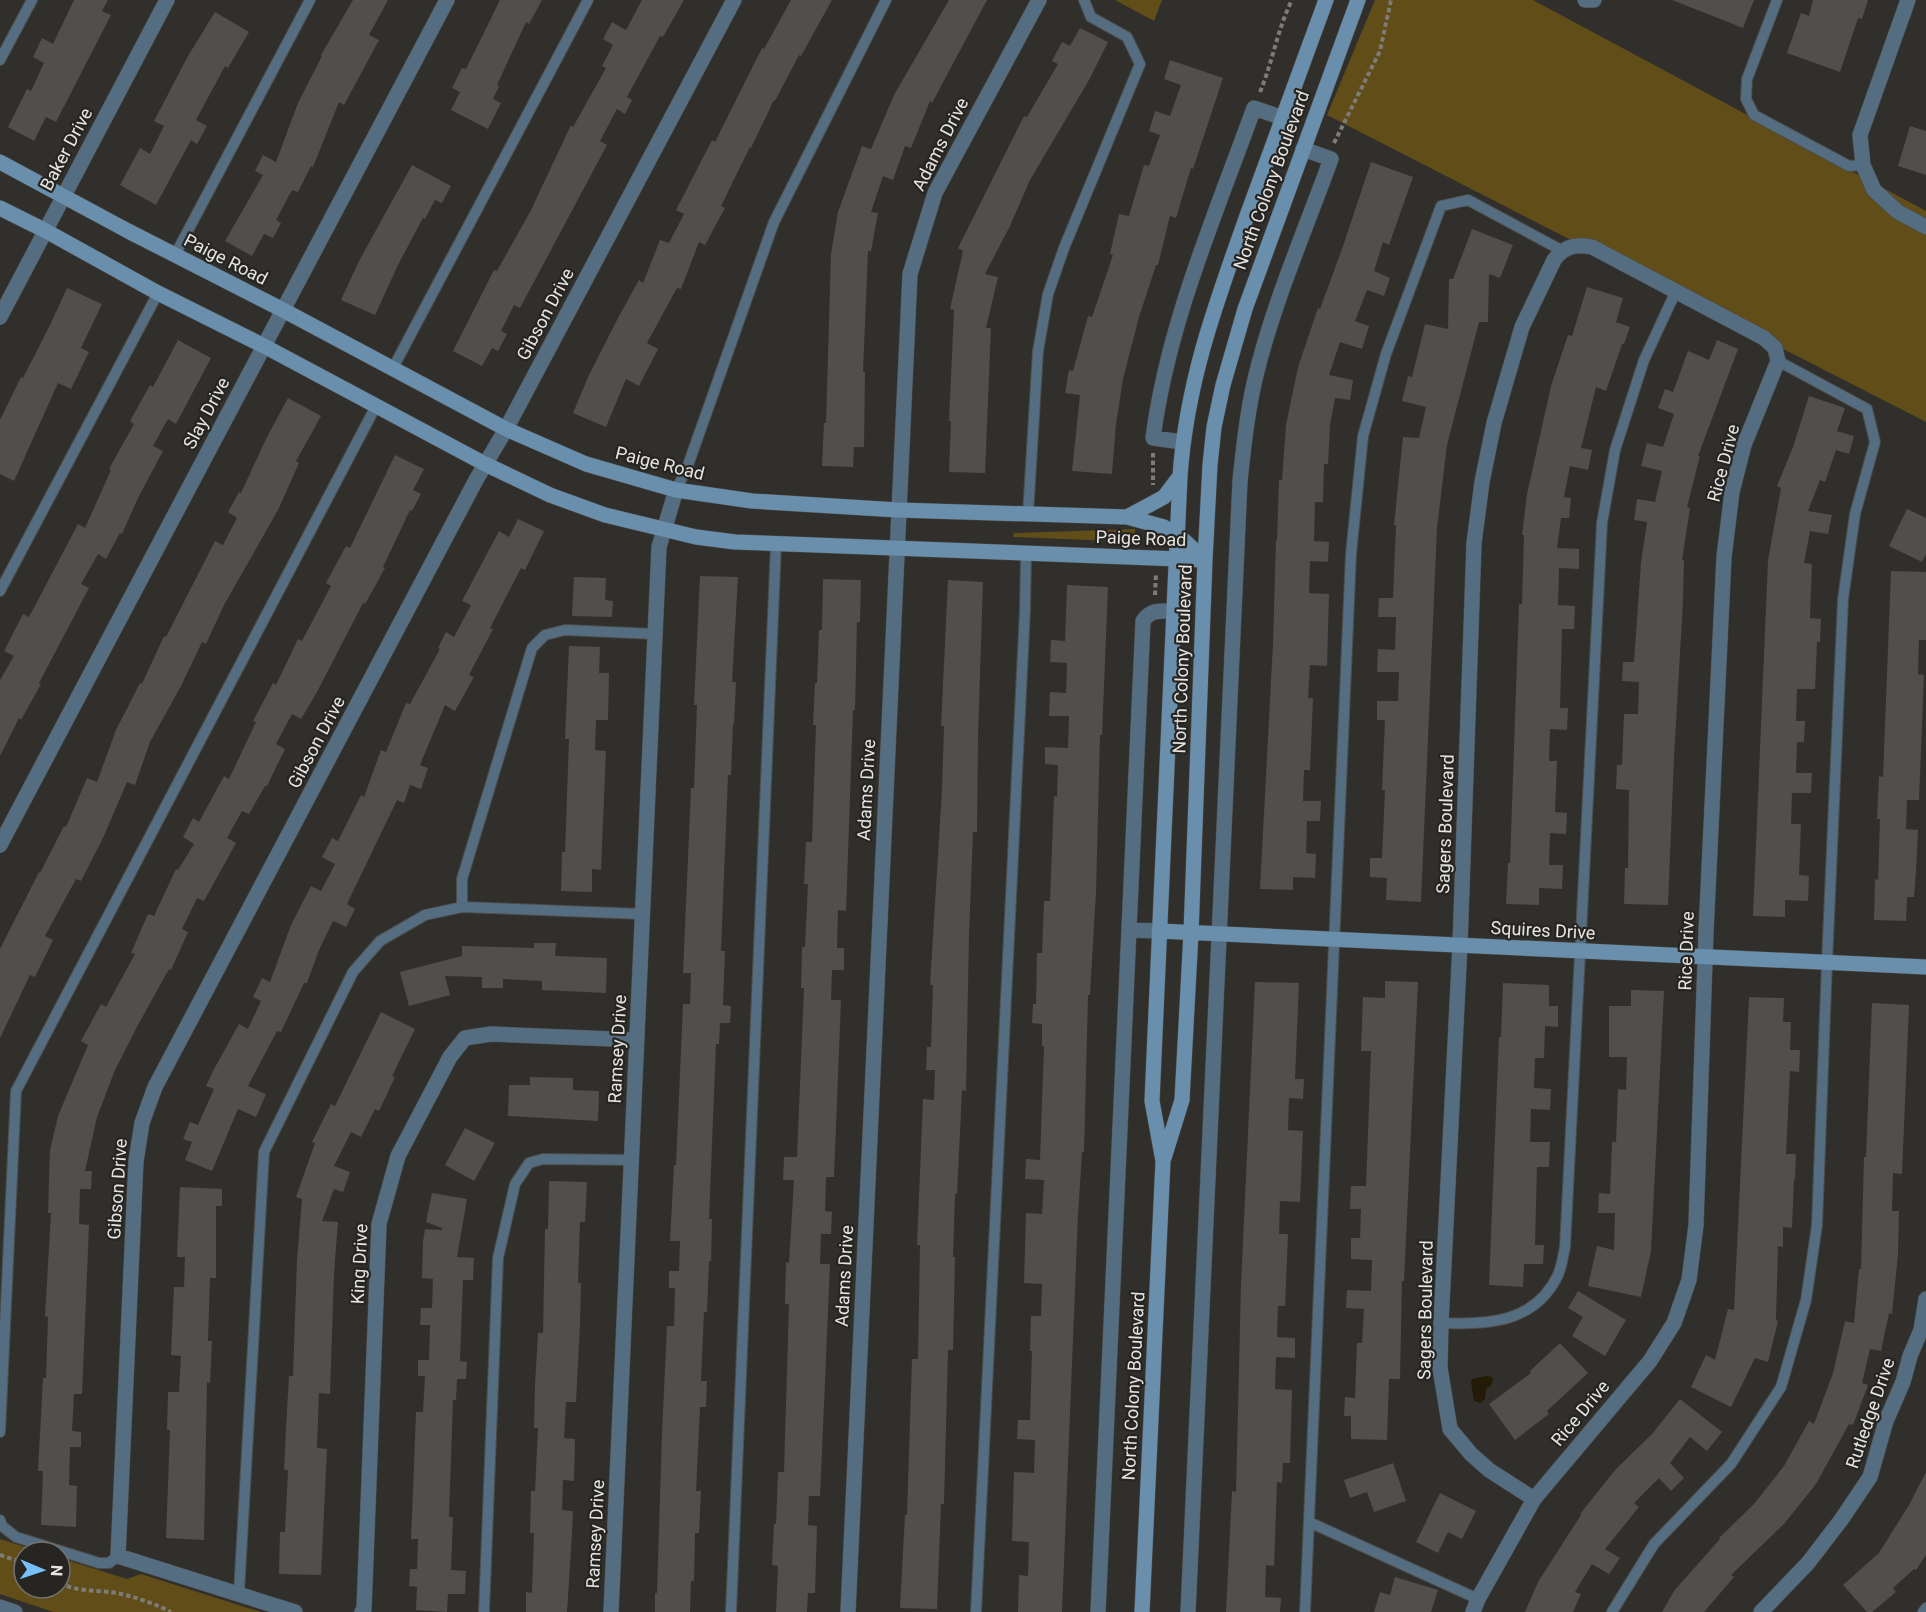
<svg xmlns="http://www.w3.org/2000/svg" width="1926" height="1612" font-family="Roboto,sans-serif">
<style>
.green{fill:#604d18}
.water{fill:#231b06}
.building{fill:#504f4c}
.lines{fill:none;stroke-linecap:round;stroke-linejoin:round}
.lane-casing{stroke:#4d4c49;stroke-width:12}
.street-casing{stroke:#4d4c49;stroke-width:16}
.secondary-casing{stroke:#4d4c49;stroke-width:16}
.path{stroke:#7d7c79;stroke-width:4;stroke-dasharray:4.5 3;stroke-linecap:butt}
.lane{stroke:#556d80;stroke-width:10}
.street{stroke:#556d80;stroke-width:15}
.secondary{stroke:#698fad;stroke-width:15}
.labels{text-anchor:middle;dominant-baseline:central;stroke-width:4.5;stroke-linejoin:round;paint-order:stroke}
.street-label{font-size:18px;fill:#e6e5e3;stroke:#262522}
</style>
<rect width="100%" height="100%" fill="#302f2c"/>
<path class="green" d="M1115 0H1162L1154 21Z
M1375 0H1533L1926 211V422L1327 115Z
M1135 529 1134 542 1013 537 1014 533Z
M0 1539 41 1552H24V1588H60V1558L127 1579 141 1574 261 1612H53L0 1594Z"/>
<path class="water" d="M1486 1376 1492 1377C1494 1384 1491 1386 1486 1389L1485 1399 1480 1403 1474 1401 1471 1382 1472 1379Z"/>
<path class="building" d="M74 0H108L102 11 111 15 56 122 46 117 34 141 8 127 27 89 31 91 44 63 33 57 42 38 53 44Z
M353 0H388L369 35 379 40 344 105 339 102 313 167 311 166 298 192 292 190 276 220 281 223 273 238 264 234 252 256 225 241 263 175 255 171 263 155 276 162 298 103 322 56 321 55Z
M500 0H542L529 24 526 22 497 85 499 86 493 99 501 103 488 129 451 110 460 92 452 88 462 68 466 69Z
M642 0H684L663 37 660 36 627 97 632 100 625 114 617 109 600 141 607 145 520 308 514 305 501 331 507 334 498 351 492 348 482 366 453 351 494 270 497 271 531 210 571 125 573 127 606 68 602 66 613 45 603 39 612 22 626 30Z
M791 0H832L801 56 799 55 775 101 774 100 751 148 750 147 721 206 725 208 705 245 699 242 681 289 677 288 647 343 658 349 639 386 626 379 606 427 573 413 589 375 619 316 639 280 643 283 660 240 669 243 684 214 676 210 712 140 715 142 762 48 764 49Z
M949 0H987L932 103 930 101 911 148 905 146 893 180 883 176 871 212 878 213 871 251H868L863 372H865L864 447H854L853 467 822 466 824 423H826L831 254 838 212 862 146 871 149 894 95Z
M1672 0H1754L1743 28Z
M1813 0H1868L1862 19 1858 18 1840 72 1787 53 1801 13 1809 16Z
M215 12 249 32 228 68 225 66 196 120 207 126 197 144 191 140 156 205 120 185 140 148 150 154 164 126 154 121 188 56Z
M1080 28 1108 42 1089 80 1030 180 1010 226 985 274 998 277 986 328H991L985 473 949 472 951 421H949L954 310 950 309 963 251 958 248 1024 116 1027 117 1058 64 1052 61 1062 42 1070 46Z
M1170 60 1223 78 1193 169 1191 168 1176 218 1170 216 1158 265H1156L1139 317 1123 379 1116 424 1112 474 1072 471 1080 395 1065 393 1069 370 1073 371 1088 316 1092 317 1113 255 1110 254 1119 214 1129 216 1144 165 1149 166 1160 135 1149 131 1155 111 1170 116 1181 85 1164 79Z
M1910 126 1926 131V175L1898 166Z
M1371 162 1413 177 1389 245 1383 242 1374 271 1390 278 1384 296 1367 290 1355 321 1369 326 1362 349 1340 342 1329 375 1353 380 1350 400 1335 398 1330 425 1328 464H1324L1323 502H1315L1314 541 1329 542 1328 562 1310 561 1309 593 1329 594 1327 666 1310 665 1308 698H1313L1310 770H1304L1303 801H1321L1320 821H1307L1306 853 1316 854 1315 878 1293 877V890L1260 889 1273 643 1276 540H1277L1279 480H1282L1286 425 1298 367 1318 308 1320 309 1342 249Z
M412 165 451 186 442 203 435 200 425 219 423 218 398 265 375 315 341 300 359 261Z
M1472 229 1513 245 1500 278 1489 274 1488 322H1479L1447 445 1437 528 1421 902 1386 900 1387 878 1370 877V858H1382L1385 790H1382L1385 720H1377V701H1398L1399 672H1377L1378 649 1395 650 1396 617H1378L1379 598H1393L1396 525H1394L1403 437 1419 438 1426 407 1402 401 1408 376 1412 377 1425 324 1448 329 1449 279H1453Z
M1587 287 1623 298 1616 322 1630 327 1624 344H1622L1606 391 1596 387 1581 448 1592 450 1588 470 1570 466 1564 497 1571 498 1569 518H1561L1557 548 1579 549V569L1559 568 1558 605 1575 606 1574 629H1562L1560 708H1568L1567 730 1550 729 1549 761H1557L1555 812 1567 813 1566 834 1550 833 1549 865H1563L1562 889 1539 888V905L1506 904 1508 863H1510L1519 604H1522L1524 535H1522L1527 494 1551 386 1568 335 1572 336Z
M67 288 102 304 81 348 89 352 71 389 58 383 14 481 0 474V420L21 377 23 378 50 325Z
M178 340 211 358 176 424 168 419 153 446 163 451 138 498 122 534 120 533 106 559 98 554 81 584 89 588 39 683 41 684 21 720 19 718 0 756V680L14 656 4 651 23 614 29 617 78 524 85 528 111 470 109 469 134 424 130 421 150 385 153 387Z
M1717 340 1738 349 1698 456H1700L1687 507 1690 508 1682 560H1684L1683 601 1674 757 1668 905 1624 904 1625 868H1628L1629 790 1616 789 1617 765H1622L1624 714H1638L1639 682 1622 681 1623 662H1634L1641 562 1647 522 1634 520 1637 499 1655 502 1662 471 1641 466 1647 443 1663 447 1674 414 1658 408 1665 389 1673 392 1688 351 1709 360Z
M1809 396 1845 408 1837 431 1854 436 1849 454 1836 450 1825 482 1820 480 1808 511 1832 515 1828 534 1810 531 1804 563 1812 564 1810 618 1821 619 1820 642H1817L1815 689H1797L1796 721H1805L1804 742H1797L1796 773H1812L1811 793H1792L1791 824H1801L1799 875 1809 876 1808 901 1785 900V917L1753 916 1768 560 1781 488 1777 486 1793 447Z
M288 398 321 416 296 461 299 463 278 510 224 605 206 644 202 642 181 686 150 742 135 785 127 782 103 838 81 881 76 879 45 936 53 940 35 977 30 975 0 1038V949L39 872 40 873 64 826 66 827 87 778 97 782 116 730 140 683 142 684 164 636 166 637 215 541 223 545 237 518 228 512 239 492 241 493 266 439Z
M395 455 424 469 413 490 421 494 412 511 410 510 383 567 385 568 365 604 363 603 317 692 301 719 292 714 276 744 285 749 267 786H265L249 814 242 811 227 838 236 843 204 901 197 898 182 929 188 932 171 970 169 969 138 1025 115 1070 97 1117 85 1171H92L91 1189H80L79 1224 89 1225 82 1394H74L72 1431 81 1432V1447H70L69 1485 77 1486 76 1527 41 1525 43 1471H38L43 1378H46L48 1317 45 1316 51 1213H48L50 1150 58 1116 88 1045 81 1041 101 1004 106 1007 135 954 131 953 148 914 154 916 176 869 178 870 194 844 183 837 193 818 199 822 224 776 229 779 256 722 253 721 273 683 276 685 298 639 302 641 331 586 326 583 346 546 350 548Z
M1907 509 1926 518V554L1922 562 1889 546Z
M518 519 544 531 525 570 521 568 490 628 493 629 469 675 474 677 455 711 445 705 420 765 428 768 421 789 410 785 404 803 397 800 347 904 355 909 346 927 333 921 319 950 307 983H304L281 1032 277 1031 248 1086 266 1094 256 1117 238 1109 212 1171 185 1160 192 1142 183 1139 190 1122 198 1125 214 1089 206 1086 213 1071 239 1024 248 1029 261 1001 253 997 262 978 270 982 291 925 311 886 321 891 335 864 322 857 332 838 338 841 361 795 364 797 381 750 386 752 406 703 410 704 440 649 438 648 446 632 454 637 471 605 462 601 499 531 509 537Z
M1891 571 1926 572V640H1919L1918 674 1924 675 1919 800H1907L1906 829 1918 830 1916 872 1914 897H1907L1906 921 1874 920 1875 879 1878 880 1880 819H1877L1879 776 1883 777Z
M700 576 738 577 732 682H736L734 724H733L731 775H728L721 951H725L723 1005 731 1006 730 1023H720L719 1044H716L709 1219H712L711 1261H709L707 1312H704L701 1381H707L706 1407H700L696 1491H701L699 1533H695L694 1581H691L690 1612H655V1593H657L662 1433 667 1326H674L675 1288H669V1271H679L680 1241H670L674 1165H676L683 1004H690L691 973H683L691 788H694L697 705H694Z
M574 577 606 578 605 600 613 601 612 617 572 616Z
M823 579 861 580 860 622H857L855 710H853L846 911 838 910 837 948H844V970H832L831 1000H841L834 1177H826L825 1211 832 1212 831 1234H821L820 1264H830L826 1359 820 1496H809L808 1525 817 1526 815 1593H808L807 1612H776L778 1566 772 1565 774 1524H776L778 1472H784L789 1304H785L786 1262 789 1263 794 1180H783L784 1157H797L804 988H801L802 947H805L808 884H804L806 842H812L816 725H813L815 683H817L819 630H822Z
M948 580 983 582 978 737 977 832H973L969 935 966 1091 962 1090 957 1194H955L953 1257H955L953 1350H948L944 1504H941L937 1609 900 1608 905 1515H907L912 1359H918L920 1245H917L923 1099 934 1100 935 1070H926L927 1047H931L933 985H930L942 790 944 726H941Z
M1067 585 1108 587 1102 735H1100L1096 892 1090 995H1088L1084 1152H1082L1078 1215 1062 1612H1018L1019 1575 1028 1576 1029 1542 1012 1541 1014 1472 1034 1473 1035 1440 1017 1439 1018 1420H1030L1032 1351H1030L1031 1316H1041L1042 1284 1024 1283 1026 1213 1042 1214 1044 1180 1025 1179 1026 1159 1040 1160 1044 1046H1042V1024L1032 1023 1033 1004H1036L1037 953H1042L1044 901H1050L1054 796 1057 797 1058 765 1045 764V747L1068 748 1069 716H1049L1050 692 1066 693 1067 663 1050 662 1051 640 1065 641Z
M569 646 600 647 599 673H609L608 720H596L595 750 606 751 601 870 592 869V892L561 891 562 852H565L569 739H565Z
M534 943H556L555 956 607 958 606 993 542 990V981L503 979V988H482V977L445 976 450 995 409 1006 400 972 462 956V946L534 948Z
M1385 981 1418 982 1404 1281H1402L1400 1379H1389L1387 1440 1351 1439V1416H1344L1345 1397 1355 1398 1357 1343H1362L1364 1309 1346 1308 1347 1290 1371 1291 1372 1260 1351 1259V1238H1360L1361 1209H1350L1351 1186H1366L1371 1051H1361L1363 997 1385 998Z
M1255 982 1299 983 1295 1079H1304L1303 1099 1289 1098 1288 1130 1303 1131 1300 1202 1280 1201 1279 1234H1288L1285 1306H1278L1277 1337 1295 1338V1358L1276 1357 1275 1389 1292 1390 1290 1463H1283L1282 1483 1277 1482 1274 1566 1266 1565 1265 1597 1281 1598 1280 1612H1226L1232 1491 1236 1492 1241 1285Z
M1503 983 1549 985V1006H1558V1027L1545 1026 1544 1058H1535L1534 1088 1551 1089 1550 1110 1531 1109 1530 1142H1550L1549 1167H1537L1535 1245H1544L1543 1264H1524L1523 1287 1489 1285 1499 1037H1501Z
M1631 990 1664 991 1651 1251 1641 1297 1588 1286 1597 1246 1614 1250 1615 1213H1598L1599 1193 1610 1194 1612 1142H1616L1618 1089 1626 1090 1627 1057H1609V1006H1631Z
M1749 997 1784 998 1783 1022H1791L1790 1050H1800L1799 1072 1790 1071 1786 1154H1796L1795 1179H1794L1792 1228 1783 1227V1247L1778 1246 1776 1320 1778 1321 1768 1362 1755 1358 1731 1407 1691 1387 1706 1355 1715 1360 1728 1309 1734 1310Z
M1872 1003 1909 1005 1902 1174 1893 1173 1892 1211H1899L1898 1254 1892 1314 1889 1313 1881 1351 1870 1349 1862 1383 1868 1385 1853 1425 1849 1424 1816 1484 1784 1524 1731 1575 1734 1577 1704 1612H1662L1674 1591 1720 1539 1719 1538 1754 1504 1784 1466 1809 1421 1814 1424 1833 1373 1845 1321 1854 1323 1859 1269H1861L1864 1157H1866Z
M381 1012 415 1029 392 1076 395 1077 379 1111 375 1109 361 1137 351 1132 334 1166 350 1172 343 1192 334 1189 322 1221 338 1222 334 1274 330 1394 319 1393 317 1448 327 1449 321 1575 279 1574 280 1532H285L288 1470H284L286 1428 289 1376H293L297 1260 302 1199 296 1197 315 1143 312 1142 331 1104 335 1106Z
M530 1077 573 1078V1090L599 1091 598 1121 508 1116 509 1085H530Z
M465 1128 495 1143 474 1181 445 1165Z
M549 1181 587 1182 585 1222H580L578 1283H581L580 1324 576 1402H566L564 1438 575 1439 574 1481 563 1480 562 1510 573 1511 572 1534 567 1612H526V1592L532 1593 534 1533H530L531 1491H535L538 1428H534L535 1385 538 1333H543L545 1229H548Z
M180 1187 222 1189V1206H216V1278H210L208 1341H212L210 1383 207 1382 204 1540 166 1538 170 1430H167L168 1392H179L181 1356 171 1355 174 1287H184L185 1257H177Z
M432 1193 467 1199 457 1257 474 1258 473 1280H463L460 1361 467 1362 466 1379H457L456 1400H453L449 1517H453L451 1570 466 1571 465 1594H448L447 1612 416 1610 417 1587 409 1586 410 1569H417L418 1539H411L412 1516 416 1412H423L425 1376H418V1360H429L430 1325H420L421 1308H432L433 1279 422 1278 423 1242 425 1229 442 1230V1228L426 1222Z
M1578 1291 1626 1320 1605 1356 1572 1336 1583 1317 1568 1308Z
M1560 1343 1588 1373 1547 1411 1549 1414 1515 1440 1489 1404 1531 1373 1530 1371Z
M1680 1399 1722 1432 1707 1451 1690 1437 1670 1463 1684 1478 1671 1491 1659 1478 1634 1503 1639 1507 1605 1549 1620 1558 1609 1574 1592 1564 1575 1592 1581 1594 1573 1612H1525L1538 1582 1581 1515 1580 1514 1616 1469 1652 1434Z
M1393 1463 1406 1501 1374 1512 1367 1492 1350 1498 1344 1480Z
M1926 1472V1555L1916 1570 1914 1569 1893 1588 1896 1592 1872 1612H1867L1843 1585 1879 1553 1909 1505Z
M1440 1493 1476 1511 1462 1539 1448 1532 1438 1553 1416 1542Z
M1395 1577 1438 1590 1431 1612H1374L1380 1592 1390 1595Z"/>
<g class="lines">
<g class="lane-casing">
<path id="lane" d="M1777 0 1747 79 1746 99 1754 115 1849 166 1863 165
M0 60 32 0
M175 255 310 0
M393 368 588 0
M676 490 687 468 774 222 886 0
M1028 514 1038 351 1048 294 1064 248 1140 64 1127 37 1091 17 1084 0
M0 591 158 293
M462 907V879L532 648 545 635 565 630 655 634
M1441 1323C1488 1325 1535 1323 1558 1275 1562 1266 1563 1256 1565 1247L1602 523 1615 450 1644 360 1676 291
M0 1432 16 1091 376 406
M0 1520 2 1526 16 1537 99 1563H109L118 1556
M1309 1522 1478 1599
M239 1593 264 1152 353 972 380 941 425 915 462 907 642 914
M484 1612 498 1258 515 1184 529 1163 543 1159 632 1160
M731 1612 776 544
M976 1612 1025 610 1026 554
M1305 1612 1351 554 1363 436 1386 354 1441 206 1468 200 1561 250
M1612 1612 1654 1544 1731 1464 1781 1387 1806 1300 1817 1225 1827 962 1843 599 1855 514 1875 442 1867 409 1778 361
M1923 1612 1926 1608"/>
</g>
<g class="street-casing">
<path id="street" d="M1585 0H1594
M1908 0 1860 135 1863 165 1874 190 1898 212 1926 227
M0 317 167 0
M1182 442 1153 438C1168 323 1215 216 1254 108L1283 118
M0 845 447 0
M1129 930 1159 931
M0 1607 15 1612
M295 1612 118 1556 136 1161 142 1123 155 1087 476 480 506 429 734 0
M362 1612 364 1609 379 1224 398 1156 450 1057 465 1038 491 1034 637 1040
M611 1612 659 547 676 490
M848 1612 910 274 935 193 1039 0
M1098 1612 1143 621C1151 609 1161 611 1174 611
M1188 1612 1240 481C1244 443 1248 405 1258 367 1276 297 1306 228 1331 159L1303 149
M1473 1612 1478 1599 1534 1499 1650 1361 1674 1323 1689 1280 1696 1225 1706 932 1724 557 1732 492 1744 445 1778 361 1775 348 1764 338 1592 247C1576 244 1564 246 1554 260L1522 327 1494 423 1482 482 1474 543 1460 945 1441 1323 1440 1368 1450 1429 1471 1454 1489 1470 1534 1499
M1761 1612 1808 1563 1841 1520 1870 1477 1886 1421 1903 1382 1910 1356 1921 1330 1926 1299"/>
</g>
<g class="secondary-casing">
<path id="secondary" d="M0 162 128 231 283 310 506 429 586 464 676 490 752 501 898 510 1127 517 1164 527 1177 534 1205 560
M0 208 46 231 158 293 264 346 485 464 550 495 605 515 696 537 735 542 1205 560
M1127 517 1164 497 1180 476
M1159 931 1926 967
M1164 1158 1182 1100 1191 933 1205 560 1210 465 1214 427 1223 385 1245 309 1358 0
M1142 1612 1163 1161 1152 1101 1180 476C1187 380 1216 303 1248 213 1274 142 1300 71 1326 0"/>
</g>
<path class="path" d="M1260 92C1273 61 1277 30 1292 0
M1334 143 1380 51 1391 0
M1153 453V485
M1155 595 1156 573
M0 1555 24 1563
M60 1583C77 1592 98 1590 116 1593 136 1597 153 1603 171 1612"/>
<use href="#lane" class="lane"/>
<use href="#street" class="street"/>
<use href="#secondary" class="secondary"/>
</g>
<g class="labels">
<g class="street-label">
<text transform="translate(940 144) rotate(-63)">Adams Drive</text>
<text transform="translate(66 149) rotate(-62)">Baker Drive</text>
<text transform="translate(1271 180) rotate(-70)">North Colony Boulevard</text>
<text transform="translate(226 259) rotate(27)">Paige Road</text>
<text transform="translate(545 314) rotate(-62)">Gibson Drive</text>
<text transform="translate(206 413) rotate(-62)">Slay Drive</text>
<text transform="translate(660 463) rotate(14)">Paige Road</text>
<text transform="translate(1723 463) rotate(-75)">Rice Drive</text>
<text transform="translate(1141 538) rotate(2)">Paige Road</text>
<text transform="translate(1182 659) rotate(-88)">North Colony Boulevard</text>
<text transform="translate(316 742) rotate(-62)">Gibson Drive</text>
<text transform="translate(866 790) rotate(-87)">Adams Drive</text>
<text transform="translate(1445 824) rotate(-88)">Sagers Boulevard</text>
<text transform="translate(1543 930) rotate(3)">Squires Drive</text>
<text transform="translate(1686 951) rotate(-88)">Rice Drive</text>
<text transform="translate(617 1049) rotate(-87)">Ramsey Drive</text>
<text transform="translate(117 1189) rotate(-86)">Gibson Drive</text>
<text transform="translate(359 1264) rotate(-87)">King Drive</text>
<text transform="translate(844 1276) rotate(-87)">Adams Drive</text>
<text transform="translate(1425 1310) rotate(-89)">Sagers Boulevard</text>
<text transform="translate(1133 1386) rotate(-87)">North Colony Boulevard</text>
<text transform="translate(1580 1413) rotate(-50)">Rice Drive</text>
<text transform="translate(1870 1413) rotate(-71)">Rutledge Drive</text>
<text transform="translate(595 1534) rotate(-87)">Ramsey Drive</text>
</g>
</g>
<g transform="translate(42 1570) rotate(92)"><circle r="28" fill="#262522" stroke="#73726f" stroke-width="1.5"/>
<path d="M0-4.5L10 22L0 15L-10 22Z" fill="#76c0f7"/>
<text y="-9" font-size="16" font-weight="bold" text-anchor="middle" fill="#e6e5e3">N</text>
</g>
</svg>
